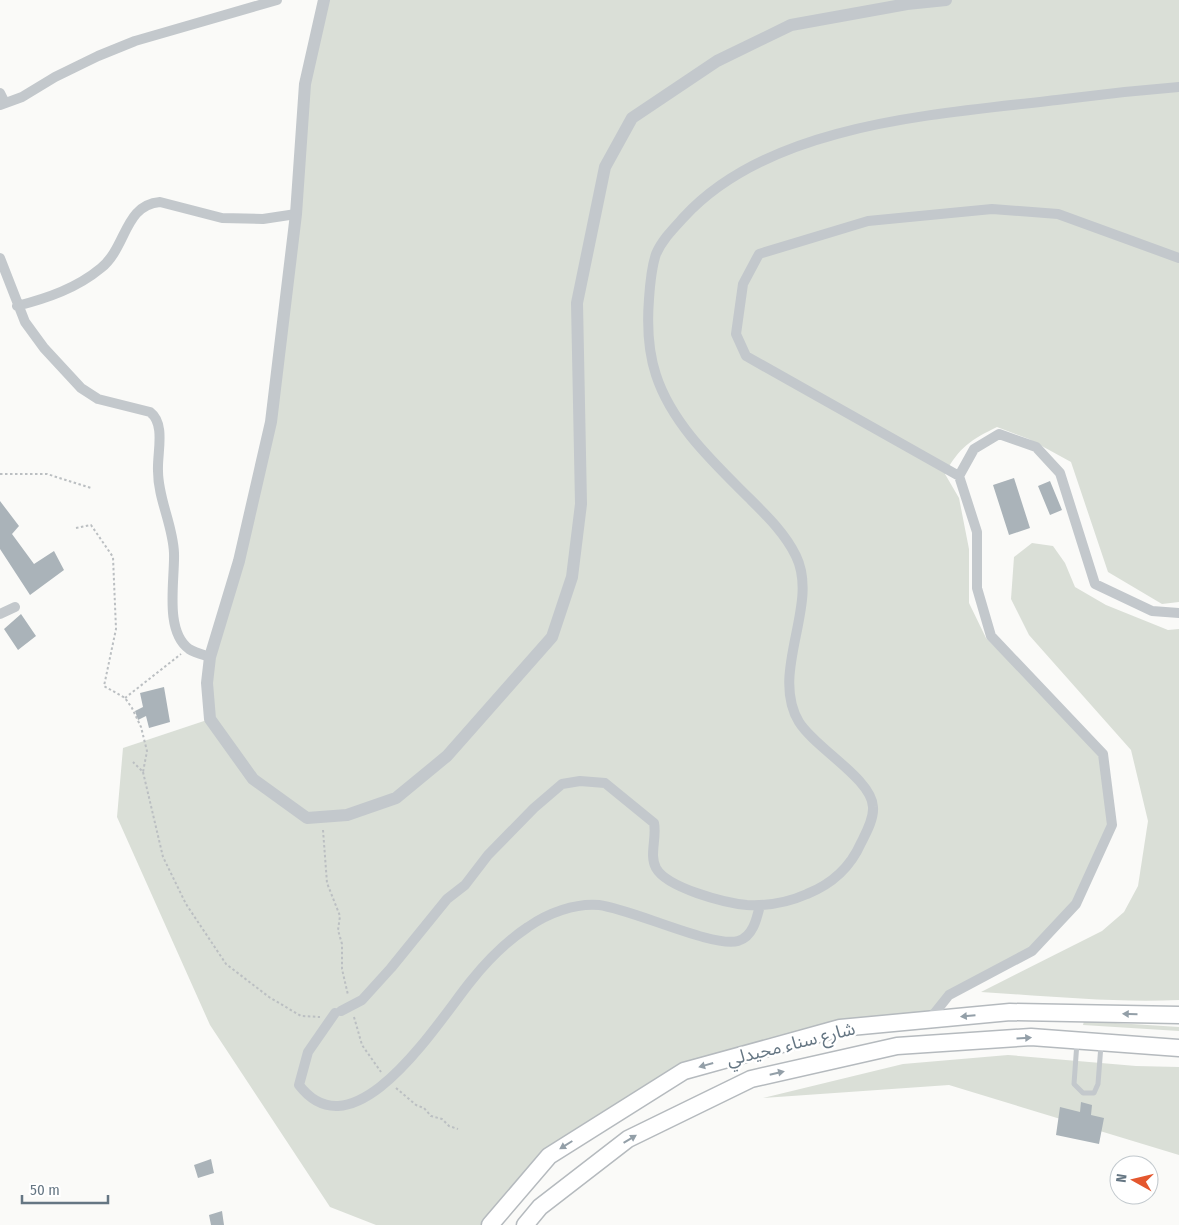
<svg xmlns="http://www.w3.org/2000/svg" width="1179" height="1225" font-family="'Fira Sans Condensed','Noto Sans Arabic',sans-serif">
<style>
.green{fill:#dadfd7}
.building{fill:#aab3b9}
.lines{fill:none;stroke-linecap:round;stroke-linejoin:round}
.primary-casing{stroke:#b5babe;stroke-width:19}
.path{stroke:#bbbfc2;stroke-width:2;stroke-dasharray:2.5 2.5;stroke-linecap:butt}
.service{stroke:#c3c8cc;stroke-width:5}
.minor{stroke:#c3c8cc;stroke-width:10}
.tertiary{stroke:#c3c8cc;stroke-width:12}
.primary{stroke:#fff;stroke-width:16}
.oneway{fill:#939fa8}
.labels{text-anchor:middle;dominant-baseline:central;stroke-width:5;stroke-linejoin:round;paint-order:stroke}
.street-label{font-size:18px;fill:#657683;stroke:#fff}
</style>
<rect width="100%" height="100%" fill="#fafaf8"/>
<path class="green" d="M324 0H1179V602L1162 604 1108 572 1071 462 1029 439 997 427C972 439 958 448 945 474L959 498 969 549V603L986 638 1103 754 1112 825 1076 904 1032 951 949 995 929 1020 819 1034 684 1071 549 1156 490 1225H376L330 1207 210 1025 117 817 123 748 210 719 207 683 271 422 305 84Z
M1032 543 1053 546 1065 563 1075 587 1106 605 1168 630 1179 629V1000C1113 1003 1047 996 981 992L1102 931 1124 912 1138 886 1148 821 1131 750 1029 635 1011 599 1014 557Z
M1084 1021 1179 1027V1031L1083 1025Z
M1008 1055 1136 1066 1179 1067V1155L949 1085 763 1098 903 1064Z"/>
<path class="building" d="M1014 478 1030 528 1009 535 993 485Z
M1050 481 1062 510 1050 515 1038 486Z
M0 501 19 526 12 534 34 564 54 551 64 570 30 595 0 549Z
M21 614 36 636 18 650 4 629Z
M164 687 170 722 149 728 146 716 138 720 135 711 143 707 140 693Z
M1081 1102 1092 1105 1091 1115 1104 1118 1099 1144 1056 1135 1060 1107 1080 1112Z
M211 1159 214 1173 198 1178 194 1165Z
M222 1211 224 1225H211L209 1215Z"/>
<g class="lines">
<g class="primary-casing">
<path id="primary" d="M490 1225 549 1156 684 1071 840 1028 1010 1012 1179 1015
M525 1225 540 1207 628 1139 751 1079 897 1046 1031 1037 1179 1048"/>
</g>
<path class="path" d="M0 474H47L91 488
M76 528 91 525 113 557 116 629 104 686 125 698 132 708 141 727 147 751 143 772 133 762
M125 698 181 654
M143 772 163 857 186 904 226 964 269 997 301 1016 320 1017
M323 830 327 883 340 916 338 930 342 944V969L348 995
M354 1017 362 1045 381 1072
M396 1088 416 1105 424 1108 431 1116 442 1119 449 1126 458 1129"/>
<path class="service" d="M1077 1042 1074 1084 1083 1093H1094L1098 1084 1101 1045"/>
<path class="minor" d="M0 93 5 103
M0 105 22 97 55 77 98 56 135 41 277 0
M0 258 25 322 44 348 81 388 98 399 150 412C166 424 157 453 158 471 158 499 173 525 174 553 175 580 164 631 189 649 195 653 204 655 210 657
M17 306C48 298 77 288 101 268 127 247 124 205 160 202L222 218 263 219 296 214
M959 476 746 356 736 334 743 284 759 254 868 221 992 209 1058 214 1179 258
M0 614 15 607
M341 1011 362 1000 391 968 447 899 465 885 488 855 534 808 562 784 580 781 605 783 654 823C657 838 649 855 656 868 667 888 725 903 747 905 767 906 789 902 807 894 832 884 850 868 861 843 866 833 874 819 873 807 872 779 815 748 799 722 769 672 820 605 796 556 785 533 766 515 748 497 713 462 672 424 656 375 648 351 647 325 649 299 650 284 651 269 656 254 662 240 673 229 684 217 772 121 944 114 1065 99 1103 94 1141 90 1179 87
M335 1013 308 1052 299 1085C355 1158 439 1020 471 981 487 961 507 941 528 927 548 913 575 903 599 905 632 909 713 948 738 941 753 937 757 918 760 905
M929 1020 949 995 1032 951 1076 904 1112 825 1103 754 991 636 977 588V532L959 476 974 449 999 434 1036 447 1060 473 1095 584 1152 611 1179 613"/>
<path class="tertiary" d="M324 0 305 84 296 214 271 422 239 561 210 657 207 683 210 719 253 779 307 818 347 815 396 798 447 756 552 637 572 577 581 504 577 303 605 167 632 118 717 61 791 25 907 4 946 0"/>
<use href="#primary" class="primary"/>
</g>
<defs><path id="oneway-solid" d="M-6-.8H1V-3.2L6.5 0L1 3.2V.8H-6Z" transform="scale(1.25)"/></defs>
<g class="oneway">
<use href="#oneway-solid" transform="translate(1130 1014) rotate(-179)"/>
<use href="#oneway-solid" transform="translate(968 1016) rotate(175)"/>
<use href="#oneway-solid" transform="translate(1024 1038) rotate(-3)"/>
<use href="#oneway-solid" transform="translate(706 1065) rotate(164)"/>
<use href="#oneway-solid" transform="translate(777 1073) rotate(-13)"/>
<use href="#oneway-solid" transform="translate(630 1139) rotate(-31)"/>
<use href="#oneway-solid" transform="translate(566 1145) rotate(148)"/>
</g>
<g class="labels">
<g class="street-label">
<text transform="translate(791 1044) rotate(-14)">شارع سناء محيدلي</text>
</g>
</g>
<g transform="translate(1134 1180) rotate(278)"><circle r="24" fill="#ffffff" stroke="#c1c8cd"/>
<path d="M0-4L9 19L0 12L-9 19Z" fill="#e4572e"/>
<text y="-8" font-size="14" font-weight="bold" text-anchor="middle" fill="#657683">N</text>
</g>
<path d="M22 1195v8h86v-8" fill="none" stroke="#657683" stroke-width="2.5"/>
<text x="30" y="1195" font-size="15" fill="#657683" stroke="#ffffff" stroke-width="4" paint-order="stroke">50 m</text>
</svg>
